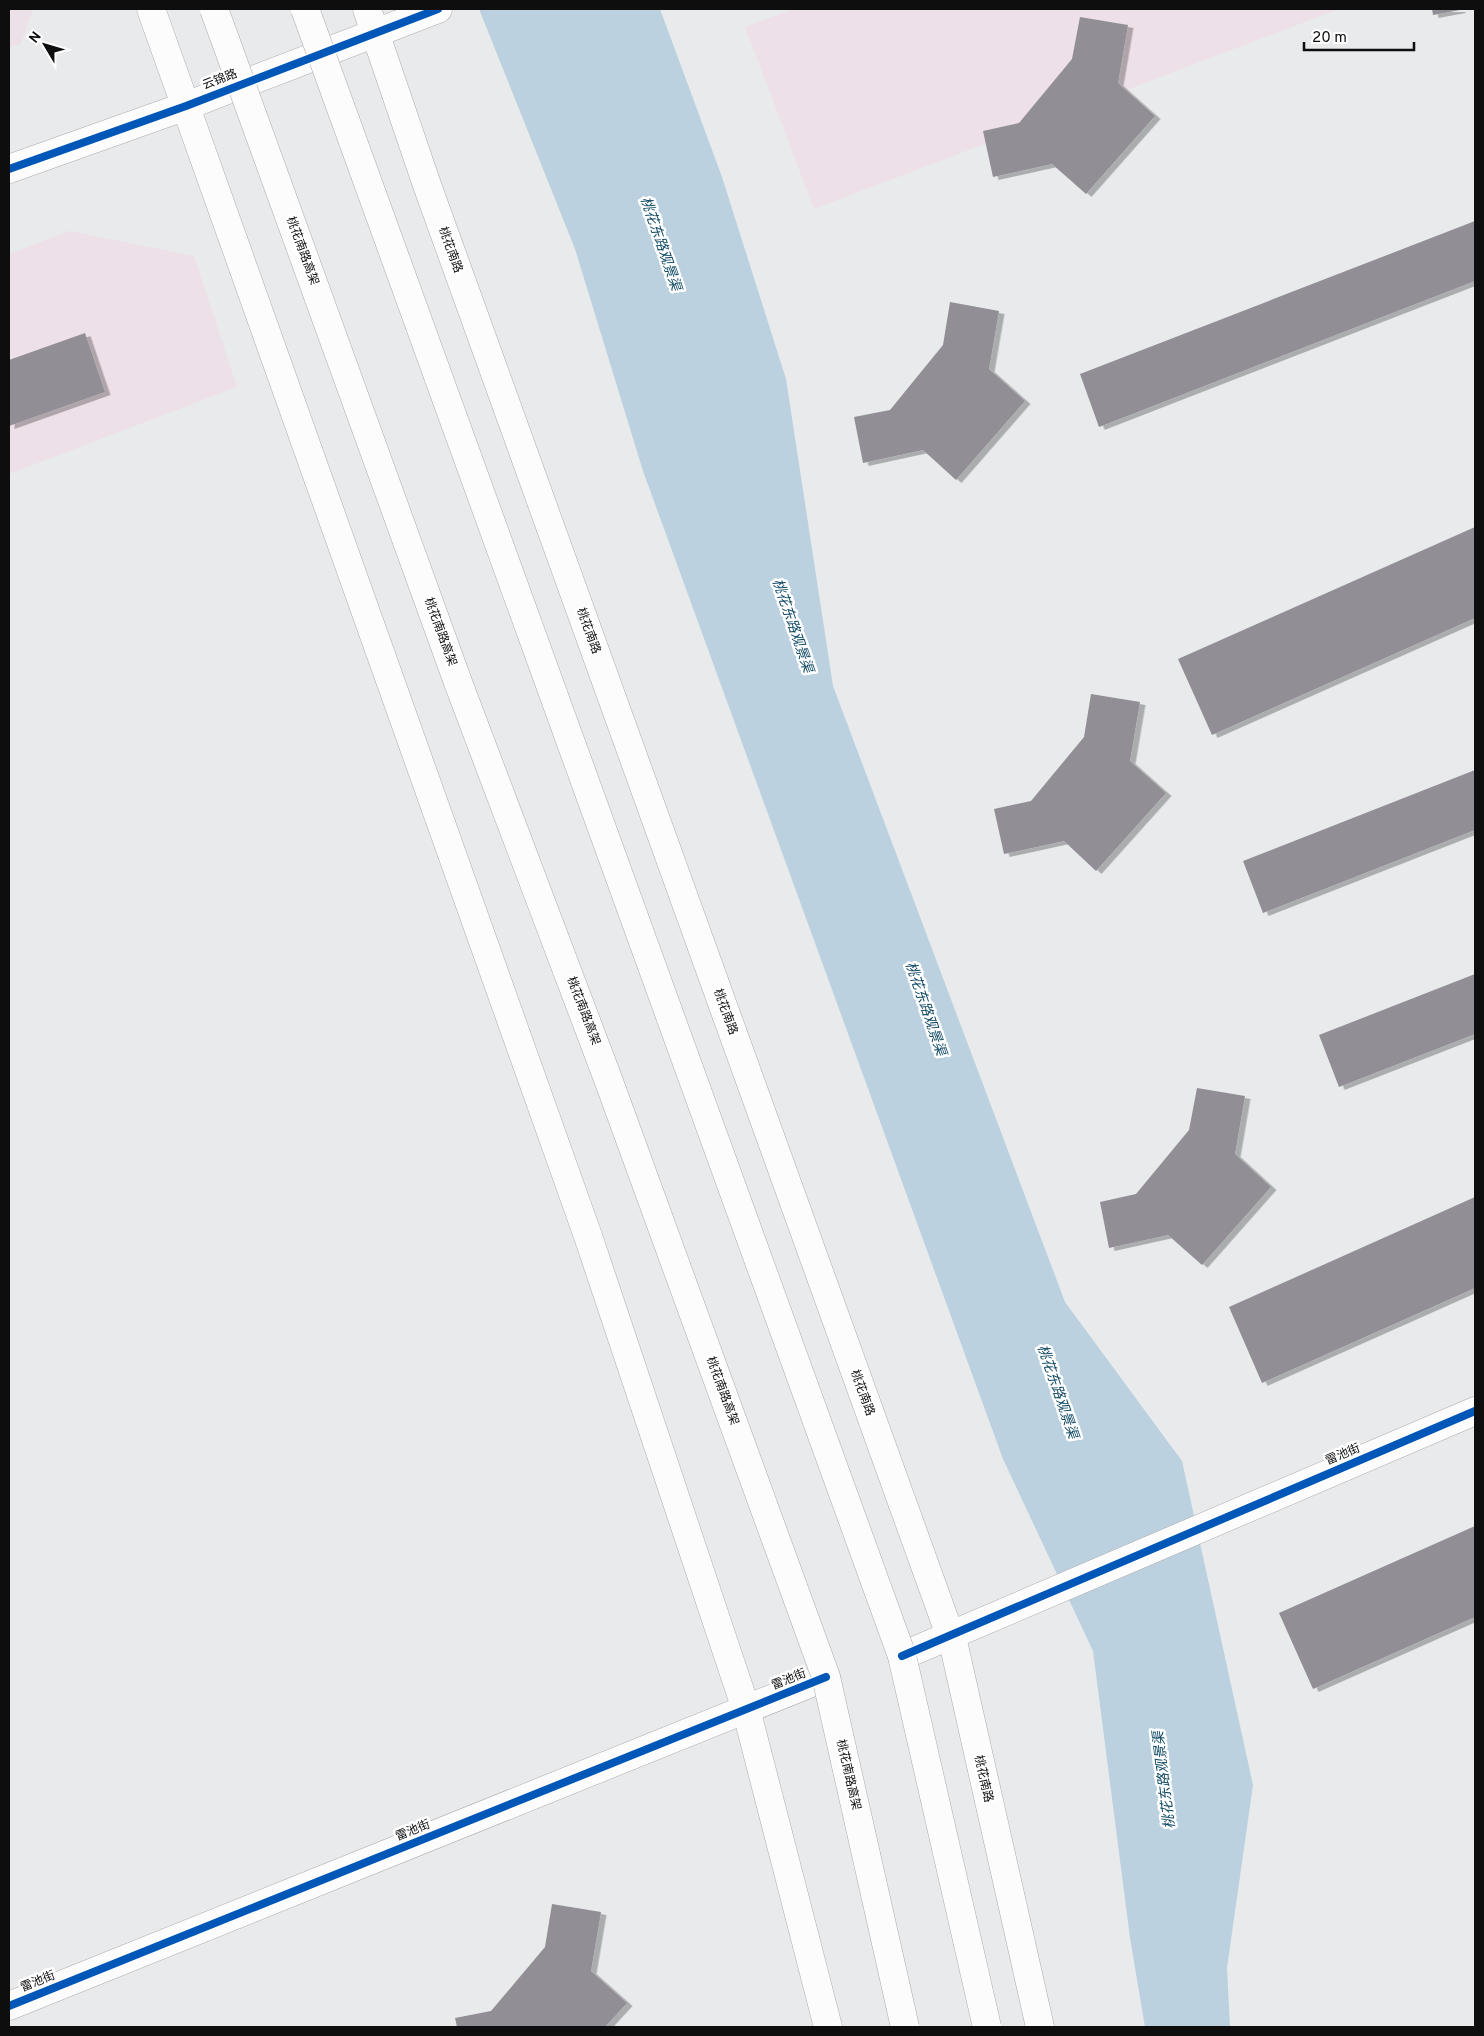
<svg xmlns="http://www.w3.org/2000/svg" width="1484" height="2036" font-family="Overpass,'Noto Sans SC',sans-serif">
<style>
.commercial{fill:#ede0e8}
.medical{fill:#ece1e9}
.water{fill:#bbd1df}
.building{fill:#918f95;filter:url(#shadow)}
.lines{fill:none;stroke-linecap:round;stroke-linejoin:round}
.minor-casing{stroke:#abacae;stroke-width:29}
.major-casing{stroke:#abacae;stroke-width:29}
.minor{stroke:#fcfcfc;stroke-width:28}
.major{stroke:#fcfcfc;stroke-width:28}
.highway-bridge-casing{stroke:#abacae;stroke-width:29;stroke-linecap:butt}
.highway-bridge{stroke:#fcfcfc;stroke-width:28}
.cycleway-casing{stroke:#fff;stroke-width:11}
.cycleway{stroke:#0057b8;stroke-width:8}
.labels{text-anchor:middle;dominant-baseline:central;stroke-width:5;stroke-linejoin:round;paint-order:stroke}
.street-label{font-size:12px;fill:#0e0e0f;stroke:#fff}
.water-label{font-size:14px;font-style:italic;fill:#114a65;stroke:#fff}
</style>
<defs>
<filter id="shadow"><feDropShadow dx="5.5" dy="3" stdDeviation="0" flood-color="#0004"/></filter>
</defs>
<rect width="100%" height="100%" fill="#e9eaec"/>
<path class="commercial" d="M793 9H1339L814 209 745 27Z
M69 231 194 256 237 387 9 474V254Z"/>
<path class="medical" d="M9 9H33L21 44 9 48Z"/>
<path class="water" d="M479 9H660L722 177 786 379 833 686 1065 1302 1182 1461 1253 1785 1227 1968 1230 2027H1145L1130 1938 1093 1651 1003 1459 643 471 575 249Z"/>
<path class="building" d="M1432 9H1460V10L1433 15Z
M1080 17 1128 25 1118 83 1155 116 1086 194 1052 164 993 177 983 131 1019 123 1072 59Z
M1475 221V281L1099 427 1080 374Z
M950 302 999 311 989 369 1025 401 956 480 923 450 863 463 854 417 890 410 943 345Z
M85 333 105 392 9 426V360Z
M1475 527V618L1212 735 1178 659Z
M1091 694 1140 702 1130 761 1166 793 1096 871 1064 841 1004 854 994 809 1031 801 1084 737Z
M1475 770V830L1263 913 1243 861Z
M1475 974V1034L1339 1087 1319 1035Z
M1197 1088 1245 1096 1235 1154 1271 1187 1202 1265 1168 1235 1109 1248 1100 1202 1136 1194 1189 1130Z
M1475 1197V1288L1262 1383 1229 1307Z
M1475 1526V1617L1313 1689 1279 1613Z
M552 1904 601 1912 591 1971 627 2003 605 2027H457L455 2018 491 2011 545 1947Z"/>
<g class="lines">
<g class="minor-casing">
<path id="minor" d="M9 169 186 106 438 9
M902 1656 1475 1411
M9 2006 826 1677"/>
</g>
<g class="major-casing">
<path id="major" d="M151 9 588 1236 746 1709 828 2027
M367 9 427 185 954 1646 1040 2027"/>
</g>
<use href="#minor" class="minor"/>
<use href="#major" class="major"/>
<g class="highway-bridge-casing">
<path id="highway-bridge" d="M214 9 459 685 608 1079 826 1677 905 2027
M305 9 902 1656 987 2027"/>
</g>
<use href="#highway-bridge" class="highway-bridge"/>
<g class="cycleway-casing">
<path id="cycleway" d="M9 169 186 106 438 9
M902 1656 1475 1411
M9 2006 826 1677"/>
</g>
<use href="#cycleway" class="cycleway"/>
</g>
<g class="labels">
<g class="street-label">
<text transform="translate(220 80) rotate(-21)">云锦路</text>
<text transform="translate(450 250) rotate(70)">桃花南路</text>
<text transform="translate(302 251) rotate(70)">桃花南路高架</text>
<text transform="translate(588 631) rotate(70)">桃花南路</text>
<text transform="translate(440 632) rotate(70)">桃花南路高架</text>
<text transform="translate(583 1011) rotate(69)">桃花南路高架</text>
<text transform="translate(725 1012) rotate(70)">桃花南路</text>
<text transform="translate(722 1391) rotate(70)">桃花南路高架</text>
<text transform="translate(862 1393) rotate(70)">桃花南路</text>
<text transform="translate(1343 1455) rotate(-23)">雷池街</text>
<text transform="translate(789 1680) rotate(-22)">雷池街</text>
<text transform="translate(848 1775) rotate(77)">桃花南路高架</text>
<text transform="translate(983 1779) rotate(77)">桃花南路</text>
<text transform="translate(413 1831) rotate(-22)">雷池街</text>
<text transform="translate(38 1982) rotate(-22)">雷池街</text>
</g>
<g class="water-label">
<text transform="translate(660 244) rotate(71)">桃花东路观景渠</text>
<text transform="translate(792 626) rotate(71)">桃花东路观景渠</text>
<text transform="translate(925 1009) rotate(71)">桃花东路观景渠</text>
<text transform="translate(1057 1392) rotate(71)">桃花东路观景渠</text>
<text transform="translate(1165 1780) rotate(-97)">桃花东路观景渠</text>
</g>
</g>
<rect width="1484" height="2036" fill="none" stroke="#0e0e0f" stroke-width="20"/>
<g transform="translate(45 45) rotate(308)" stroke="#ffffff" stroke-width="4" paint-order="stroke">
<path d="M0-4L9 19L0 12L-9 19Z" fill="#0e0e0f"/>
<text y="-8" font-size="14" font-weight="bold" text-anchor="middle" fill="#0e0e0f">N</text>
</g>
<path d="M1304 42v8h110v-8" fill="none" stroke="#0e0e0f" stroke-width="2.5"/>
<text x="1312" y="42" font-size="15" fill="#0e0e0f" stroke="#ffffff" stroke-width="4" paint-order="stroke">20 m</text>
</svg>
